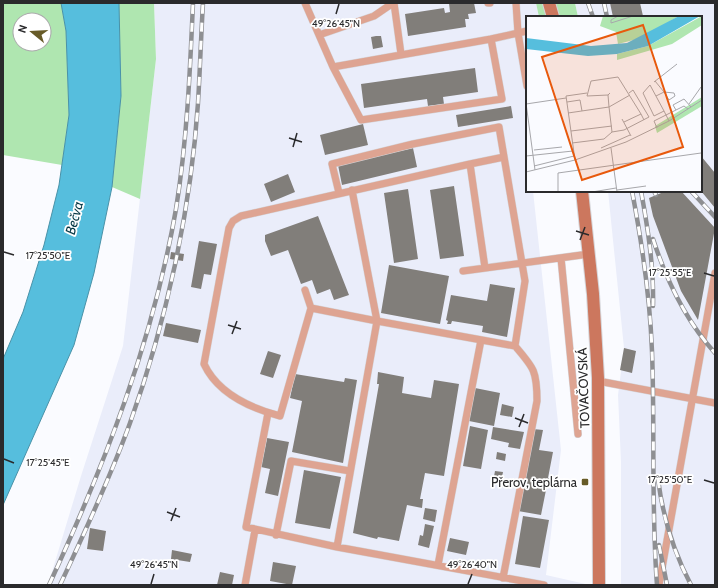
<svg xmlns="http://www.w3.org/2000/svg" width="718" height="588" font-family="Cabin,sans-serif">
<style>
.built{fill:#eaedfa}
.green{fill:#afe6b0;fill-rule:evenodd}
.water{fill:#56bedd;stroke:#4992a8}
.building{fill:#817e7a}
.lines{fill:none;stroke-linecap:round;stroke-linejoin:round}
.service-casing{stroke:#d5d5d9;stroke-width:8}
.secondary-casing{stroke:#d5d5d9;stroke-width:14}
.service{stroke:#dea492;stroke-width:7}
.secondary{stroke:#cc775e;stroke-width:12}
.rail-casing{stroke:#8e8f92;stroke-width:4.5}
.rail{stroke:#fff;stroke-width:3;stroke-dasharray:9;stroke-linecap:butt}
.ticks{fill:none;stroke:#2a2a2c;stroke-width:1.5}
.poi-dot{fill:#675b28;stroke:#fff;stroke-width:1.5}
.labels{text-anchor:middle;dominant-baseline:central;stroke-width:3.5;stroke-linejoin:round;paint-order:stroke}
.street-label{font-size:13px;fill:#2a2a2c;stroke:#fff}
.poi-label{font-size:13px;fill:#2a2a2c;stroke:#fff;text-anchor:end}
.water-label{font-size:14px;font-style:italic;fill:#093a47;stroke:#fff}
.inset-road{fill:none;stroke:#a7a7ab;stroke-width:1}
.view{fill:#e8590c;fill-opacity:0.15;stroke:#e8590c;stroke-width:2}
.inset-edge{fill:none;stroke:#2a2a2c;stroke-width:2}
.ticks-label{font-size:10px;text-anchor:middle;fill:#2a2a2c;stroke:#fff;stroke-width:3.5;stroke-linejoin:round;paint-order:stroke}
</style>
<rect width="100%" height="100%" fill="#fafbff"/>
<path class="built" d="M154 3H536L539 17H527V117L525 118 527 138V191H533L561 450 546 575 590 585H48L81 476 123 346 156 59Z
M575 3H715V585H621V462L618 395 624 348 608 191H701V17H578Z"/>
<path class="green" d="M3 3H61L66 31 69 115 62 165 3 155ZM20 20H44V44H20Z
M119 3H154L156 59 140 199 112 187 121 96Z
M536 3H575L578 17H539Z"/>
<path class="water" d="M61 3H119L121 96 112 187 94 273 74 345 3 505V359L23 312 44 245 59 185 69 115 66 31Z"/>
<path class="building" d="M449 3H474L476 13 468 14 469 19H465L466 27 408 36 405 14 444 8 445 13 450 12Z
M610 3H640L643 16 613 17Z
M376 36H381L383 47 373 49 371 37Z
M475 68 478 92 443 97 444 104 428 106 427 99 364 108 361 84Z
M511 106 513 118 458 127 456 115Z
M363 124 368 145 325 155 320 135Z
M413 148 417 167 342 185 338 165Z
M701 156 715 173V208L701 191Z
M288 174 295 192 271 202 264 184Z
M454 186 464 256 440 259 430 190Z
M408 189 418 259 394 263 384 193Z
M666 191H681L715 228 698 320 681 291 653 216 649 198Z
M318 216 349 295 334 300 330 289 317 294 312 280 301 284 288 250 271 256 265 241V235Z
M199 241 217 244 211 275 204 274 201 289 191 287Z
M171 252 184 254 183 261 170 259Z
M389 265 449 276 440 324 381 313Z
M490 284 515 288 507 337 482 332 483 326 452 321 451 324H447L448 321 446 320 451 295 487 301Z
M166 323 201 330 198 343 163 336Z
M624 348 636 351 632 373 620 370Z
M268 351 281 355 273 378 260 374Z
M378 372 404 377 402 393 431 398 434 380 459 384 444 476 425 473 420 499H423L422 508 407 505 399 541 378 537 377 539 353 533 379 384H377Z
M295 374 344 382 345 378 357 380 343 463 292 452 302 401 290 398Z
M475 388 500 393 494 426 469 421Z
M502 404 514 407 512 417 500 415Z
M470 426 488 430 481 469 463 466Z
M493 427 524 432 520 449 508 447 509 443 491 439Z
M533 429 543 430 539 450 553 452 548 478 552 479 551 485H547L541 515 518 511Z
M267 438 289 442 278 496 265 493 270 469 261 467Z
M497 452 506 454 505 461 496 459Z
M304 470 341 477 330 529 295 523Z
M495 471 503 472 501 483 493 482Z
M425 508 437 510 435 522 423 519Z
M523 516 549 520 540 568 515 564Z
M425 524 434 526 429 548 418 545 420 535 423 536Z
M90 528 106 531 103 551 87 549Z
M450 538 469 542 466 555 447 551Z
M172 550 192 554 190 562 171 559Z
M273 562 296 566 292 585 270 581Z
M220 572 234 575 232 585H217Z"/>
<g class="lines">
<g class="service-casing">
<path id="service" d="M305 3 333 67
M394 3 401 54
M488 3H490
M516 3 518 33 527 31
M319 35 374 16 393 3
M491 39 333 67 361 120 502 99 491 39 518 33 527 86
M339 193 332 164 413 144 499 127 525 281 515 346 377 321 352 190
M561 258 578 434
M485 268 470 164 504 157
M463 271 589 254
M305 290 311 308 377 321 337 547
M311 308 280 416C250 408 218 394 204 364L229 228 233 221 241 216 470 164
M598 381 715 403
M268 413 246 527 337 547 544 585
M276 535 291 461 350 471
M438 565 481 340
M503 578 537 401C537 371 534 368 515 346
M245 585 255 530
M659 585 715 273"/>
</g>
<g class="secondary-casing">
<path id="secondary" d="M549 3 553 17
M582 191 593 294 598 378 599 585"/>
</g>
<use href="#service" class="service"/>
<use href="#secondary" class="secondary"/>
<g class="rail-casing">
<path id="rail" d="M588 3 593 17
M604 3 607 17
M632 191C642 243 650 298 652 351 655 429 651 507 657 585
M641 191C648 229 654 267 653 306
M654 191 656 195
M691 191 715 217
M653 239C666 279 686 321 715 353
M658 479C663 518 673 551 691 585
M659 545 667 585
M49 585C105 464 153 341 176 209 187 141 190 72 193 3
M60 585C85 532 110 478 130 423 166 323 191 209 198 103 200 70 201 36 203 3"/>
</g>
<use href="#rail" class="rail"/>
</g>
<path class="ticks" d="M336 14 339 4M289 138 302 142M293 147 297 133M576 231 589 235M580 240 585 227M4 252 14 255M704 273 714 276M228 325 241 329M232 334 237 321M515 418 528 423M519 427 524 414M4 459 14 463M704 480 714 483M167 512 180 517M171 521 176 508M151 584 154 574M468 584 472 574"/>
<rect class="poi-dot" x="581" y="478" width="8" height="8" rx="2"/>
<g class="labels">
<g class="street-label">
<text transform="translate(583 388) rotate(-92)">TOVAČOVSKÁ</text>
</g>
<g class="poi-label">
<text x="577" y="482">Přerov, teplárna</text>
</g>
<g class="water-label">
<text transform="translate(74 218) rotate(-75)">Bečva</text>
</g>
</g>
<g transform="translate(526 16)">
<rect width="176" height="176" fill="#fafbff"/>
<path d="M77 0H153L115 22 92 28 90 16 74 10ZM176 0V9L146 28 91 44V38L122 30ZM176 81V90L131 117 129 110Z" fill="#afe6b0"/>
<path d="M153 0H174L122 30 91 38 62 40 0 33V22L65 30 101 27Z" fill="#56bedd"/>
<path class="inset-road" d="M92 0 85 4V7L107 0M129 65 138 76 148 77 149 80 143 84 138 76 130 80M128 66 151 48M103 77 107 74 123 101 98 114 86 116 83 91 104 79M82 79 61 80 65 65 92 61 115 98M41 86 54 84 56 95M0 87 9 154M0 88 40 82M163 88 175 71M150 94 147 89 158 83 165 91M42 97 83 91 82 79 84 77M96 103 105 120M143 105 140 99 158 90 162 93M98 106 115 98 118 104M131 112 128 105 140 99 138 95 128 100 117 77 124 69 138 95M45 115 86 110M46 127 78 123 86 116M75 132 104 119M85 132 91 176M8 134 36 131M0 140 47 135M49 144 40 80 61 77M8 150 48 140M0 156 49 144 100 126 143 105 176 84M91 174 120 170M32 176V157L175 137M66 176 90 172"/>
<path class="view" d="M117 9 157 131 56 164 16 41Z"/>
<rect width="176" height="176" class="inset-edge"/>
</g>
<g class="ticks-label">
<text x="336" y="27">49°26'45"N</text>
<text x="48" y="259">17°25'50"E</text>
<text x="670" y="276">17°25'55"E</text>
<text x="48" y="466">17°25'45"E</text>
<text x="670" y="483">17°25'50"E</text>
<text x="154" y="568">49°26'45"N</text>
<text x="472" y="568">49°26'40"N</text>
</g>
<rect width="718" height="588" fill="none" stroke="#2a2a2c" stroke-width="8"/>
<g transform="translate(32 32) rotate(288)"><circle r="19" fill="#ffffff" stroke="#aaaaab"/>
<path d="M0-3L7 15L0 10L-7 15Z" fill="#675b28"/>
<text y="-6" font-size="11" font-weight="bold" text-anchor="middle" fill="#2a2a2c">N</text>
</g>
</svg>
